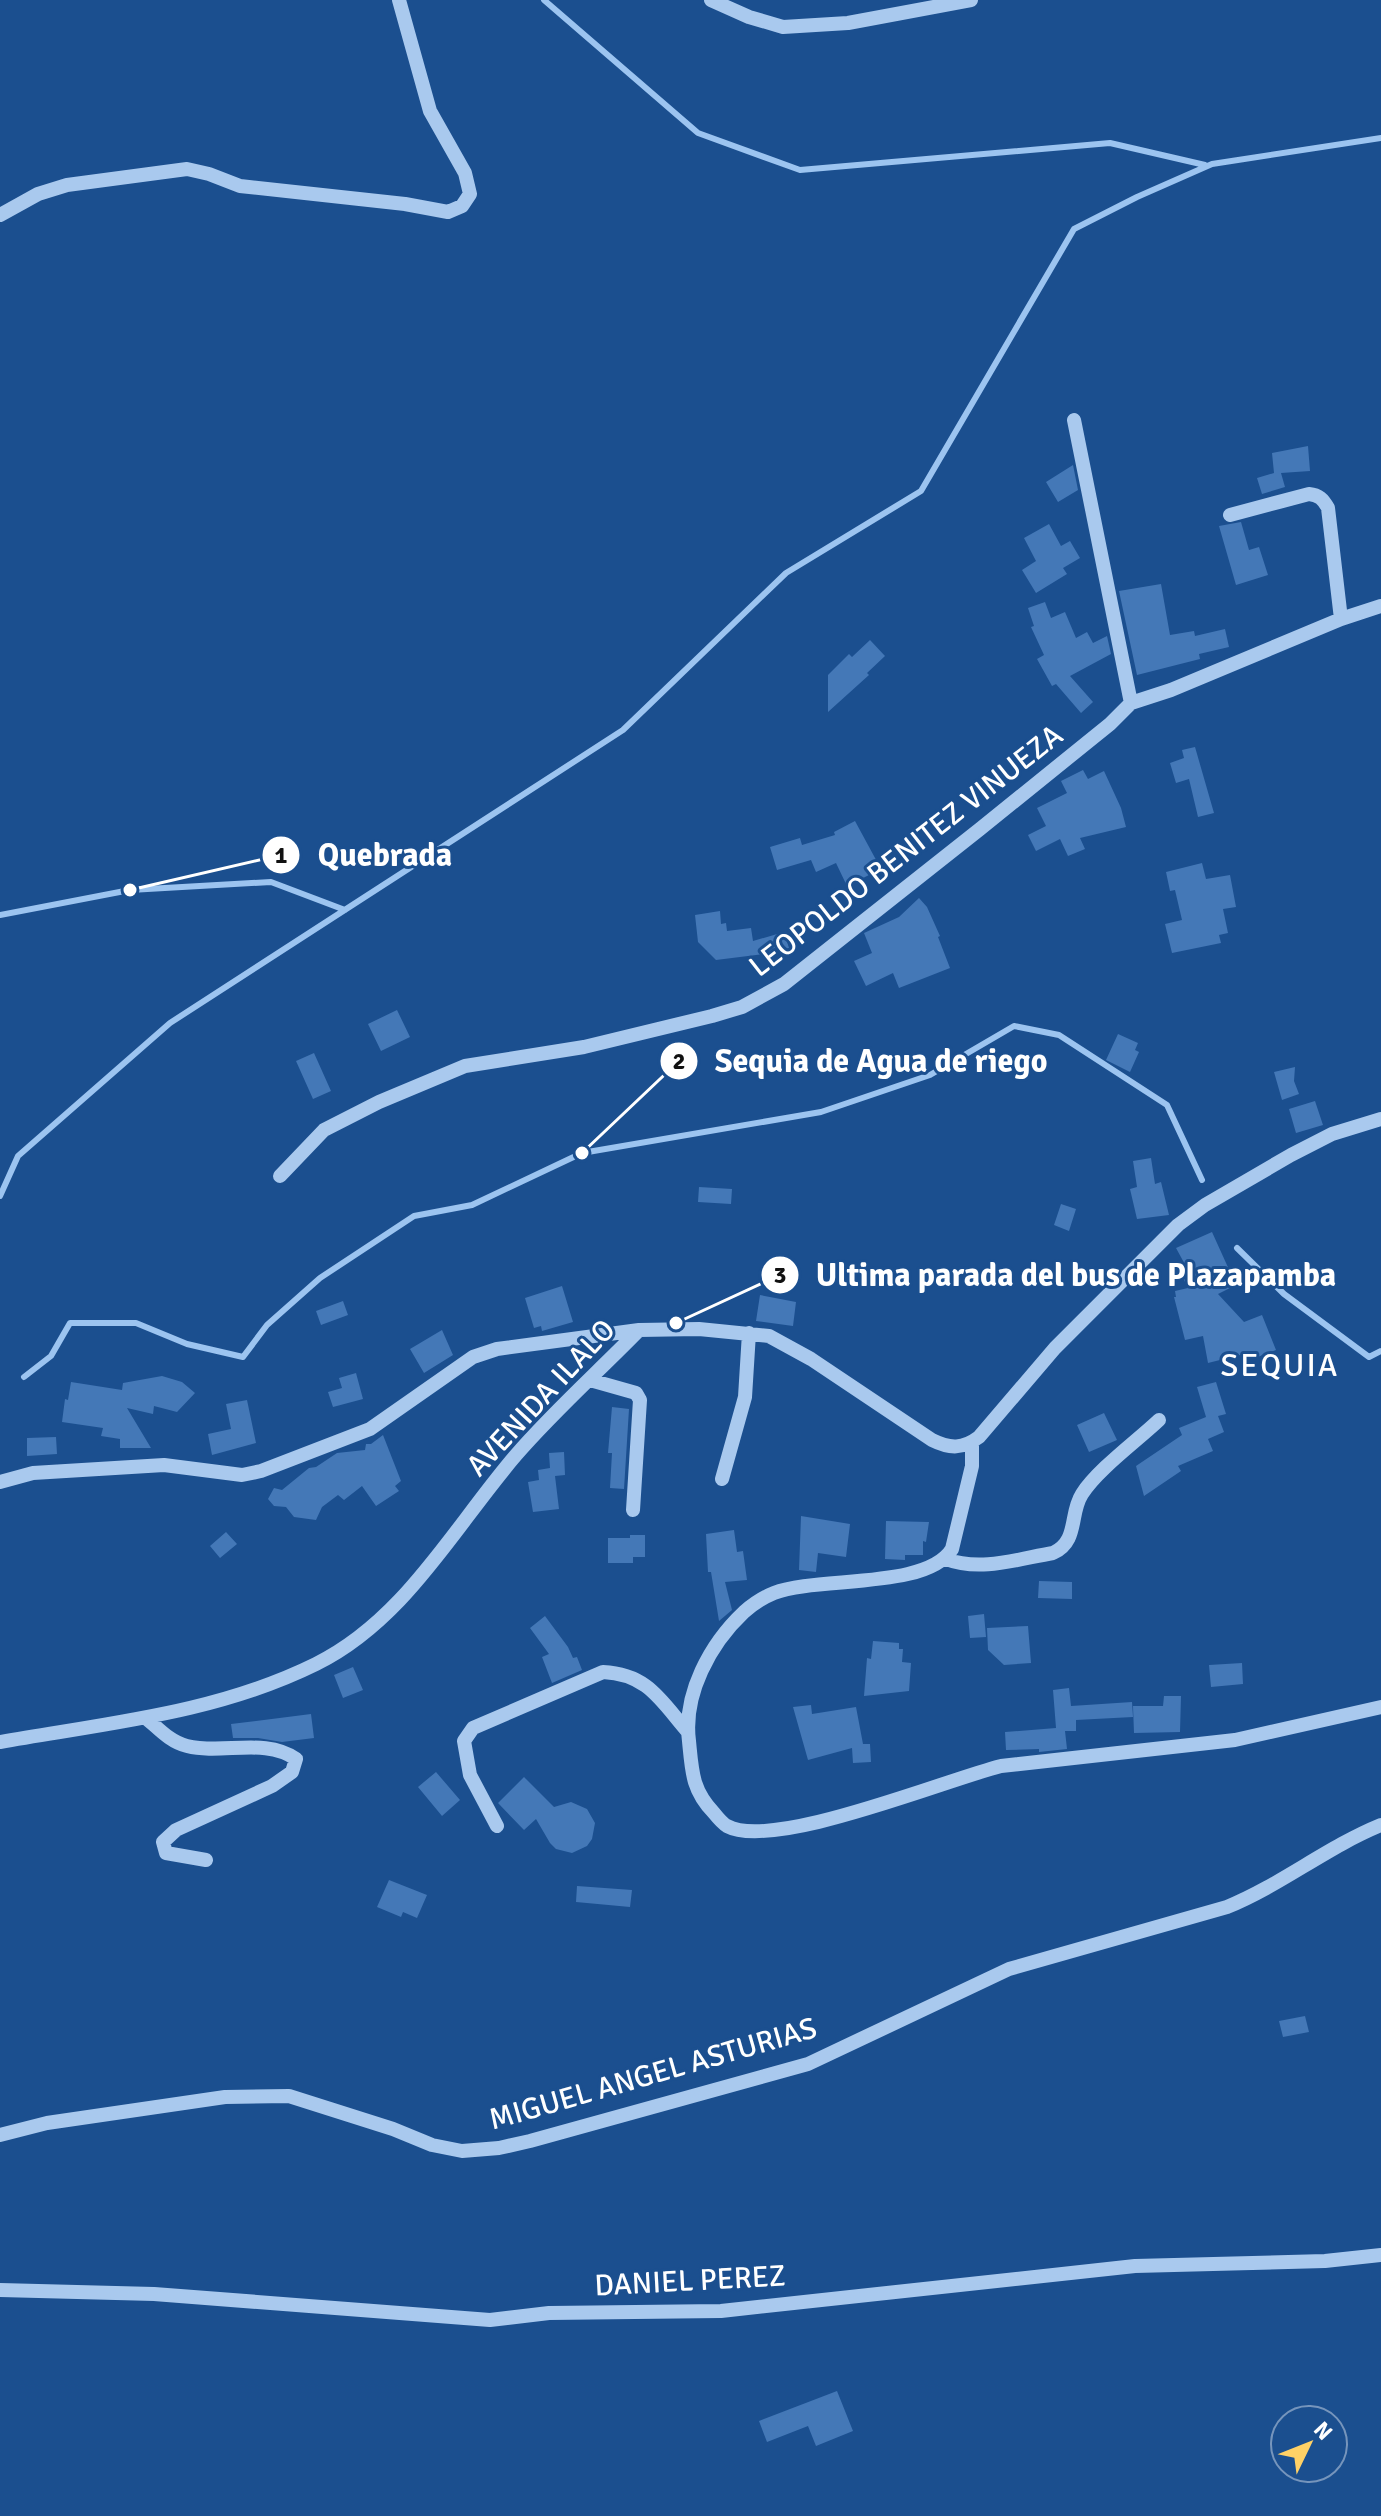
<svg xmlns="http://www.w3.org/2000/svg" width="1381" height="2516" font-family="Signika,sans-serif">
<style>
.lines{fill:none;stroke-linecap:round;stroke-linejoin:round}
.stream{stroke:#9cc4f0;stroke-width:6}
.building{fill:#4478b7}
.minor{stroke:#a9c9ee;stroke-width:14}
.labels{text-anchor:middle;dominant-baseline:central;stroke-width:6;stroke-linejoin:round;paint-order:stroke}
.street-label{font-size:30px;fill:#fff;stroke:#1b4f8f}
.neighbourhood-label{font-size:32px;letter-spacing:2px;fill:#fff;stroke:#1b4f8f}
.leader{fill:none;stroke:#fff;stroke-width:3}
.callout-dot{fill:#fff;stroke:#1b4f8f;stroke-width:3}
.mark-label{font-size:24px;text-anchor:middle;font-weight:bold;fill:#111}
.callout-label{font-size:32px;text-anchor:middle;font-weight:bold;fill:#fff;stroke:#1b4f8f;stroke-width:6;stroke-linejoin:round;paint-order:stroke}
</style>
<rect width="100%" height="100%" fill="#1b4f8f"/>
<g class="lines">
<path class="stream" d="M544 0 698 133 800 170 1110 143 1205 165
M0 915 130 890 271 882 345 910
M0 1196 18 1156 170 1023 623 730 786 573 921 491 1074 229 1137 197 1212 164 1381 138
M1237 1248 1284 1294 1369 1357 1381 1351
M24 1377 51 1356 70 1323H136L187 1344 243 1357 267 1325 320 1278 414 1216 472 1205 582 1153 821 1112 930 1075 1014 1026 1059 1035 1167 1105 1202 1180"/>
</g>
<path class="building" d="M1308 446 1310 471 1281 473 1285 487 1262 494 1257 478 1274 473 1272 453Z
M1073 465 1078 490 1058 502 1046 482Z
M1241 522 1249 550 1259 547 1268 575 1236 585 1219 526Z
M1049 524 1061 546 1070 541 1080 558 1063 568 1067 574 1036 593 1022 570 1036 561 1024 538Z
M1161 584 1170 635 1194 631 1195 636 1225 629 1229 647 1199 654 1200 659 1137 675 1119 591Z
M1045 602 1051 618 1065 612 1076 638 1087 632 1093 643 1107 636 1111 654 1070 676 1093 702 1081 713 1056 684 1052 686 1037 659 1044 655 1031 627 1034 626 1028 608Z
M870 640 885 656 867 673 869 675 828 712V675L849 654 852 657Z
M1195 747 1214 813 1198 817 1189 779 1176 783 1170 763 1184 758 1182 750Z
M1083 770 1088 779 1104 771 1121 808 1126 827 1080 838 1085 849 1068 856 1060 839 1036 851 1028 835 1046 826 1037 808 1067 793 1061 781Z
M855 821 881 869 847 886 836 863 816 872 811 860 777 870 770 847 800 838 802 845 835 835 834 832Z
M1202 863 1206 879 1230 875 1236 907 1223 909 1228 933 1219 935 1221 943 1172 953 1165 924 1182 920 1175 890 1170 891 1166 872Z
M919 898 927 907 940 936 938 937 950 968 899 988 893 973 866 986 854 961 872 953 864 933 899 917Z
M720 911 721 924 726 923 727 931 751 928 753 941 784 932 789 948 772 953 716 960 698 942 695 915Z
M397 1010 410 1037 381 1051 368 1024Z
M1118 1034 1138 1043 1135 1050 1139 1052 1130 1072 1106 1060Z
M314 1053 331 1091 313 1099 296 1061Z
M1295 1067 1294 1081 1299 1094 1282 1100 1274 1072Z
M1315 1101 1323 1125 1296 1133 1289 1109Z
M1151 1158 1155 1184 1161 1182 1169 1215 1137 1219 1130 1189 1137 1187 1133 1161Z
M699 1187 732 1189 731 1204 698 1202Z
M1061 1204 1076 1209 1069 1231 1054 1225Z
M1212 1232 1236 1285 1218 1294 1244 1322 1262 1315 1276 1350 1255 1358 1252 1352 1208 1363 1203 1336 1185 1340 1174 1297H1176L1175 1291 1188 1288 1181 1274 1188 1270 1176 1248Z
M562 1286 573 1322 542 1331 541 1326 534 1328 525 1298Z
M760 1295 796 1302 793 1326 756 1321Z
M343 1301 348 1315 321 1325 316 1311Z
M442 1330 453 1355 424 1373 410 1349Z
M356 1373 363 1399 333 1407 328 1392 342 1388 339 1378Z
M162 1376 182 1382 195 1393 177 1412 154 1406 153 1414 127 1408 151 1448H120V1439L101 1436 103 1428 62 1422 65 1399 68 1400 71 1382 122 1390 123 1383Z
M1216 1382 1226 1414 1218 1416 1224 1432 1208 1439 1213 1451 1178 1466 1181 1471 1144 1496 1136 1466 1182 1435 1179 1428 1206 1417 1197 1387Z
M247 1400 256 1443 212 1455 208 1434 231 1429 226 1404Z
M612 1407 629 1409 624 1489 610 1488 612 1453H608Z
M1104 1413 1117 1440 1089 1452 1077 1425Z
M383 1435 401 1481 395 1486 399 1491 376 1506 362 1486 344 1500 338 1495 322 1507 316 1520 294 1517 286 1507 274 1506 268 1499 274 1488 282 1490 309 1468 316 1467 337 1453 365 1450 366 1444H371Z
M56 1437 57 1454 27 1456V1438Z
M564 1452 565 1475 555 1476 559 1509 533 1512 528 1482 539 1480 538 1470 550 1468 549 1453Z
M801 1516 850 1524 846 1557 818 1553 816 1572 799 1570Z
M886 1521 929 1522 926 1542 923 1541V1555H905V1560L885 1559Z
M734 1530 737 1552 743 1551 747 1580 725 1582 732 1610 719 1621 711 1572H708L706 1534Z
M226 1532 237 1544 220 1558 210 1546Z
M630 1535H645V1557H633V1563H608V1538H630Z
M1039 1581 1072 1582V1599L1038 1598Z
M984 1614 986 1637 970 1638 968 1616Z
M545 1616 568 1647 573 1658 577 1657 582 1670 552 1683 542 1657 549 1654 530 1628Z
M1028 1626 1031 1663 1004 1665 988 1650 987 1628Z
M873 1641 899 1643V1649H903L902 1662 911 1663 909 1691 864 1696 867 1658 871 1659Z
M1242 1663 1243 1684 1211 1687 1209 1665Z
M353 1667 363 1690 343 1698 334 1675Z
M1069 1688 1071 1706 1132 1702 1133 1717 1076 1720V1731H1065L1067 1749 1039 1752V1749L1006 1750 1005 1732 1056 1728 1053 1690Z
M1164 1696H1181L1180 1732 1134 1733 1133 1706H1163Z
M811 1705 812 1714 856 1707 863 1744H870L871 1762 853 1763 852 1748 808 1760 793 1707Z
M311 1714 314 1738 282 1742 258 1738H233L231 1724Z
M436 1772 460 1800 442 1816 418 1787Z
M524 1777 554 1807 571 1802 587 1809 595 1823 592 1839 587 1846 572 1853 556 1849 550 1843 536 1819 524 1830 498 1803Z
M389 1880 427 1895 417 1918 403 1912 401 1917 377 1907Z
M577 1886 632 1890 630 1907 576 1902Z
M1305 2016 1309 2032 1283 2037 1279 2021Z
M837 2391 853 2431 816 2446 808 2426 767 2442 759 2421Z"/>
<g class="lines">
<path class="minor" d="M711 0 749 17 783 27 848 23 971 0
M0 215 38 194 67 185 187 169 209 174 240 186 405 204 448 212 462 206 470 194 465 173 430 111 399 0
M1074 420 1131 703
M1230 515 1309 494C1319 495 1323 499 1328 508L1341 619
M280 1176 324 1130 379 1102 465 1066 584 1047 712 1016 742 1007 784 984 980 829 1110 724 1131 703 1171 690 1341 619 1381 606
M590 1380 636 1393 640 1400 633 1510
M972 1442V1466L952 1549C927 1590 817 1576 774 1593 764 1597 752 1605 744 1612 710 1644 683 1694 689 1741 692 1772 692 1790 714 1813 718 1818 722 1823 727 1826 773 1851 945 1780 1001 1766L1235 1740 1381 1707
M722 1479 745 1397 749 1333
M0 1482 33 1473 164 1465 242 1475 261 1471 370 1429 473 1357 497 1349 639 1330
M946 1559C980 1572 1018 1559 1053 1553 1079 1541 1069 1514 1082 1494 1097 1470 1138 1440 1159 1420
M146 1718C158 1728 170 1742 187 1746 222 1755 265 1737 296 1759L292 1772 272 1786 176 1830 163 1842 166 1853 206 1860
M0 1742C108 1723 217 1713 316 1664 405 1620 454 1527 516 1455 554 1411 598 1372 639 1330L699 1329 769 1336 811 1359 932 1440C950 1449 963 1449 979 1437L1055 1348 1178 1225 1205 1205 1291 1155 1332 1134 1381 1119
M497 1826 470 1775 464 1741 473 1728 603 1672C648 1674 661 1701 688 1732
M0 2135 47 2123 225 2097 289 2096 393 2129 432 2145 462 2151 499 2148 530 2141 808 2064 1009 1969 1227 1907C1281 1885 1327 1847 1381 1825
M0 2290 154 2294 490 2320 549 2313 721 2311 1135 2266 1325 2261 1381 2255"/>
</g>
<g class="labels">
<g class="street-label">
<text transform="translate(906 851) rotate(-38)">LEOPOLDO BENITEZ VINUEZA</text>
<text transform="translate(541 1398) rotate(-47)">AVENIDA ILALO</text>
<text transform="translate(653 2074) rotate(-16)">MIGUEL ANGEL ASTURIAS</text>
<text transform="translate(690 2281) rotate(-3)">DANIEL PEREZ</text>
</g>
<g class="neighbourhood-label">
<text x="1280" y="1365">SEQUIA</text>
</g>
</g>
<path class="leader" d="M130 890L281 855M582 1153L679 1061M676 1323L780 1275"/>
<g class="callout-dot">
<circle cx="130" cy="890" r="8"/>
<circle cx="582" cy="1153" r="8"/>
<circle cx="676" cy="1323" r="8"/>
<circle cx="281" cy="855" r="20"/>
<circle cx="679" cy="1061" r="20"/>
<circle cx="780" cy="1275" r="20"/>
</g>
<g class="mark-label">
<text x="281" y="863">1</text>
<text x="679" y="1069">2</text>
<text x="780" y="1283">3</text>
</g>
<g class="callout-label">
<text x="385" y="866">Quebrada</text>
<text x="881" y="1072">Sequia de Agua de riego</text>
<text x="1076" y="1286">Ultima parada del bus de Plazapamba</text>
</g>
<g transform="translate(1309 2444) rotate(47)"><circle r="38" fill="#1b4f8f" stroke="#7695bc" stroke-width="2"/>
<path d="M0-6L14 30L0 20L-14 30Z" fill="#ffd166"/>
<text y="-12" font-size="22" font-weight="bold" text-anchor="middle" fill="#ffffff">N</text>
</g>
</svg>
